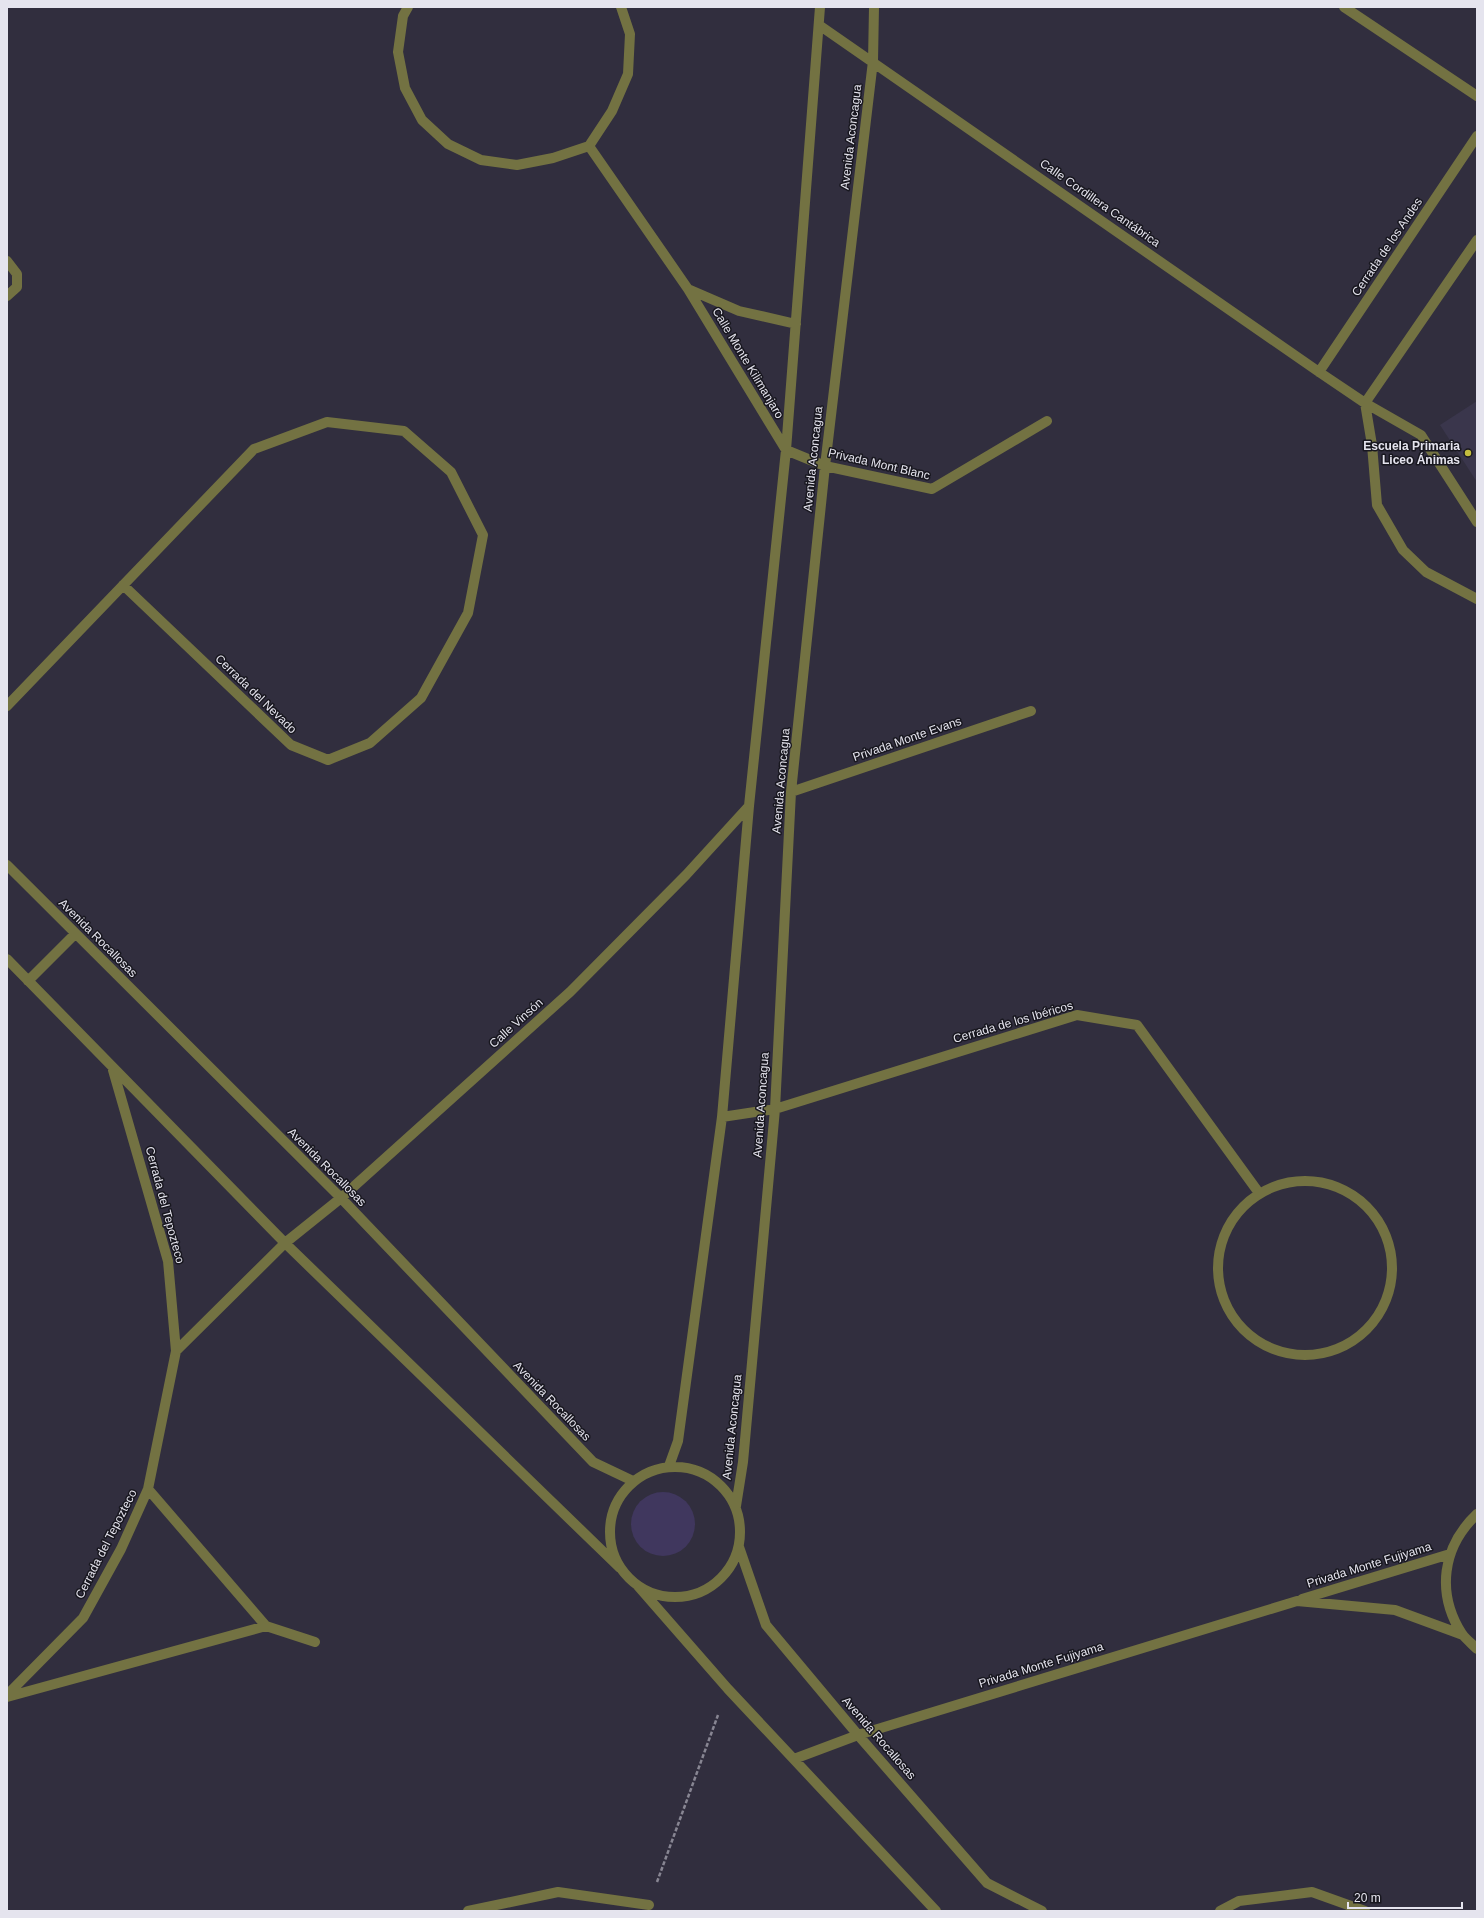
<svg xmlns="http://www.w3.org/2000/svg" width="1484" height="1918" font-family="Arial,sans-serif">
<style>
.built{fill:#3a364c}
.grass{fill:#40375e}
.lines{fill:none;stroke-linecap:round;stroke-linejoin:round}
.path{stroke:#888693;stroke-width:2.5;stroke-dasharray:4 2;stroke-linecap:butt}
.minor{stroke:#737242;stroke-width:10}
.poi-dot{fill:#c3bd3e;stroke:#18171f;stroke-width:1.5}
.labels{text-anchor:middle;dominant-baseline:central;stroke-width:3;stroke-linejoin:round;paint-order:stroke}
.street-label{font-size:12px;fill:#e5e4ee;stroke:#18171f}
.poi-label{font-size:12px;font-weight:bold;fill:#e5e4ee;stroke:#18171f;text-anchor:end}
</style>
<rect width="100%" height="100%" fill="#312e3e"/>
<path class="built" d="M1477 401V482L1440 425Z"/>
<path class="grass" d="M631 1524a32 32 0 1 1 64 0a32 32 0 1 1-64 0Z"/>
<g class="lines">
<path class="path" d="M657 1882 718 1715"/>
<path class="minor" d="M408 7 403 16 398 52 405 88 422 120 448 144 481 160 517 165 553 158 589 146 612 111 628 74 630 34 621 7
M1344 7 1477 96
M819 25 1319 372 1365 403 1421 435 1477 522
M589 146 688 289 786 450 825 466 932 489 1047 421
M7 261 17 274V287L7 296
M688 289 739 311 796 324
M1319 372 1477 136
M1365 403 1372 445 1377 505 1403 550 1426 572 1477 599
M1365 403 1477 240
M7 706 254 449 327 422 404 431 451 472 483 535 468 613 421 698 370 743 328 760 291 745 123 585
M791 792 1031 711
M7 865 341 1198 593 1462 633 1481
M7 959 285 1243 620 1568
M28 981 75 934
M722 1117 775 1109 1077 1015 1137 1025 1259 1193
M1218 1268a87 87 0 1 1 174 0a87 87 0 1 1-174 0Z
M176 1351 285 1243 341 1198 570 992 686 875 749 806
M669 1466 678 1441 722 1117 749 806 786 450 820 7
M610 1532a65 65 0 1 1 130 0a65 65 0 1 1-130 0Z
M148 1489 266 1626 315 1642
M736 1506 743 1462 775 1109 791 792 825 466 873 61 874 7
M1477 1514C1442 1547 1436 1593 1462 1634 1466 1639 1472 1644 1477 1649
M739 1547 766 1625 858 1735 987 1883 1042 1911
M638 1586 728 1689 936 1911
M1302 1599 1450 1554
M7 1695 83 1618 121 1549 148 1489 176 1351 168 1261 113 1070
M7 1697 266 1626
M794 1759 858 1735 1297 1601 1395 1610 1463 1635
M468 1911 558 1892 649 1905
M1220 1911 1239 1901 1312 1892 1365 1911"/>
</g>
<circle class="poi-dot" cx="1468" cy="453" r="4"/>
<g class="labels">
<g class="street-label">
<text transform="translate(851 137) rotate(-83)">Avenida Aconcagua</text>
<text transform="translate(1100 203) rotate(35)">Calle Cordillera Cantábrica</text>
<text transform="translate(1387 247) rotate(-56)">Cerrada de los Andes</text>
<text transform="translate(748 363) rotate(59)">Calle Monte Kilimanjaro</text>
<text transform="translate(813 459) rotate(-84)">Avenida Aconcagua</text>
<text transform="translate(879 464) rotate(13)">Privada Mont Blanc</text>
<text transform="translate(256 694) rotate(44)">Cerrada del Nevado</text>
<text transform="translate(907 739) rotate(-19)">Privada Monte Evans</text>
<text transform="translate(781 781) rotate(-85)">Avenida Aconcagua</text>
<text transform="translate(98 938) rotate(45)">Avenida Rocallosas</text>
<text transform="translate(1013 1022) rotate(-16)">Cerrada de los Ibéricos</text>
<text transform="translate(516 1023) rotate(-42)">Calle Vinsón</text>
<text transform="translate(761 1105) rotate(-86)">Avenida Aconcagua</text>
<text transform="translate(327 1167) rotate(45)">Avenida Rocallosas</text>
<text transform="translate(165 1205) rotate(75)">Cerrada del Tepozteco</text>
<text transform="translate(552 1401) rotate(46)">Avenida Rocallosas</text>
<text transform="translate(732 1427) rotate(-84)">Avenida Aconcagua</text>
<text transform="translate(106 1544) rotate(-63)">Cerrada del Tepozteco</text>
<text transform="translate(1369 1565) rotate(-17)">Privada Monte Fujiyama</text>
<text transform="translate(1041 1665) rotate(-17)">Privada Monte Fujiyama</text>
<text transform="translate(879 1738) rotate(49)">Avenida Rocallosas</text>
</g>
<g class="poi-label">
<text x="1460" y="446">Escuela Primaria<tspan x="1460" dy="14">Liceo Ánimas</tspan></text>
</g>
</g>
<rect width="1484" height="1918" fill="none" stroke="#e5e4ee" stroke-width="16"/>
<path d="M1348 1902v6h114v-6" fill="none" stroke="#e5e4ee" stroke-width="2"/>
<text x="1354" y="1902" font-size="12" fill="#e5e4ee" stroke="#18171f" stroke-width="3" paint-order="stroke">20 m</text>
</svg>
